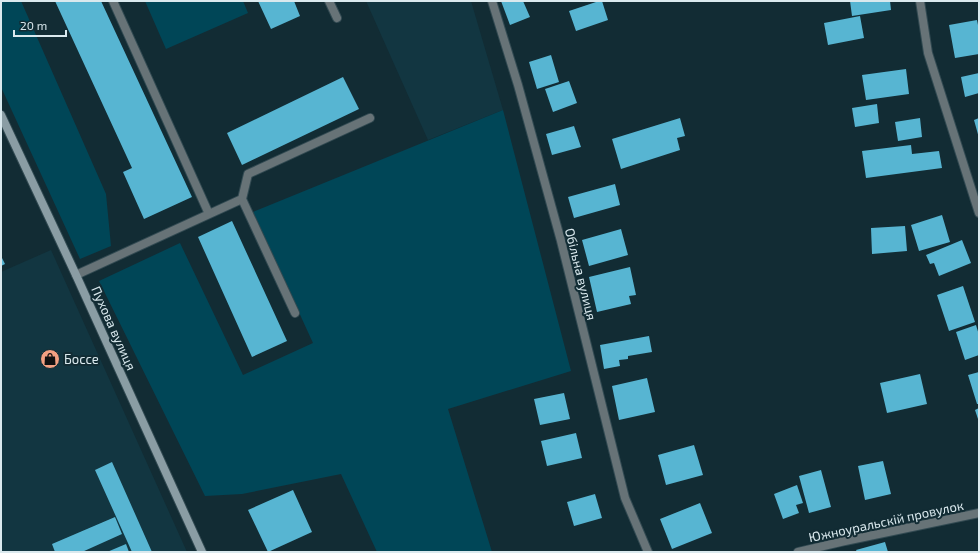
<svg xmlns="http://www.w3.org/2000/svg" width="980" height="553" font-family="'Exo 2',sans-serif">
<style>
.built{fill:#123641}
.green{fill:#004657}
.building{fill:#57b5d2}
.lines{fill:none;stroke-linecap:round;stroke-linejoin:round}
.service-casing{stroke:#324a52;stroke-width:10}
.minor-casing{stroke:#324a52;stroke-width:10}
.secondary-casing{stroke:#324a52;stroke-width:10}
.service{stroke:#677377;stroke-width:8}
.minor{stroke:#677377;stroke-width:8}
.secondary{stroke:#8a9da4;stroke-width:8}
.labels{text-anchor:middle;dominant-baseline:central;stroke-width:4;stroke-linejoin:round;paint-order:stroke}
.street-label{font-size:13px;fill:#dae9ee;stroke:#122c34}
.poi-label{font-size:13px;fill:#dae9ee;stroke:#122c34;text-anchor:start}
</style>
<rect width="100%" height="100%" fill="#122c34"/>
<path class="built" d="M366 1H471L503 110 428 140Z
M51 250 187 552H1V272Z"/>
<path class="green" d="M1 1H21L106 194 111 246 80 259 1 87Z
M145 1H243L248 13 166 49Z
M503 110 571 371 448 409 492 552H377L341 474 242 494 205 496 99 281 180 243 243 375 313 343 253 212Z"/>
<path class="building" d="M55 1H101L192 197 144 219 123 172 132 168Z
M258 1H294L300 16 271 29Z
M501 1H523L530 17 510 25Z
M599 1H602L608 20 576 31 569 11Z
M850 1H890L891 10 852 16Z
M860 16 864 38 828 45 824 23Z
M977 20 979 30V54L955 58 949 25Z
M551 55 559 82 537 89 529 62Z
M906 69 909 94 866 100 862 75Z
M979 73V93L965 97 961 77Z
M343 77 359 109 242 165 227 133Z
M569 81 577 103 553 112 545 89Z
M877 104 879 123 855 127 852 108Z
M680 118 685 136 677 138 680 150 621 169 612 139Z
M920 118 922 137 898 141 895 122Z
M979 118V138L974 120Z
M574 126 581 147 552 155 546 134Z
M911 145 912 154 939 151 942 168 866 178 862 151Z
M615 184 620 205 574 218 568 197Z
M942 215 950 242 919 251 911 225Z
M232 221 287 341 252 357 198 237Z
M905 226 907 251 872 254 871 228Z
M621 229 628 255 589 266 582 240Z
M962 240 971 263 939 276 934 263 930 264 926 255Z
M1 256 5 264 1 266Z
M630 267 636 295 629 296 631 304 597 312 589 277Z
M963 286 975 322 949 331 937 295Z
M976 325 979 335V355L965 360 956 332Z
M649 336 652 352 628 356V359L619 360 620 366 604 369 600 345Z
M979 372V404H977L968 375Z
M920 374 927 404 887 413 880 383Z
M647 378 655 412 619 420 612 386Z
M564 393 570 419 540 425 534 399Z
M979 408V422L975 410Z
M576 433 582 458 547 466 541 441Z
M694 445 703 475 666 485 658 455Z
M883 461 891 494 865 500 858 466Z
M112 462 152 552H132L95 470Z
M821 470 831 507 809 513 799 476Z
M797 485 803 503 796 505 799 513 783 519 774 494Z
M293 490 312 532 268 552 248 510Z
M595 494 602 518 574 526 567 502Z
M700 503 712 533 672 549 660 519Z
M115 517 122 534 82 552H55L52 544Z
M885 542 888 552H857L856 550Z
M126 544 129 552H107Z"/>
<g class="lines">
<g class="service-casing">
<path id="service" d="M113 1 209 214
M329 1 337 18
M242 199 248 174 370 118
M76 275 242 199 295 313"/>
</g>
<g class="minor-casing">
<path id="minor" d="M492 1 518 85 561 241 625 498 648 552
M920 1 928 53 979 213
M798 552 845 541 979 513"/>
</g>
<g class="secondary-casing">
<path id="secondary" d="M1 115 76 275 202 552"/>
</g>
<use href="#service" class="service"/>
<use href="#minor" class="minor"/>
<use href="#secondary" class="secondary"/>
</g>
<defs>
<g id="shop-disc" transform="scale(1)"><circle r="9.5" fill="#f3a082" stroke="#122c34"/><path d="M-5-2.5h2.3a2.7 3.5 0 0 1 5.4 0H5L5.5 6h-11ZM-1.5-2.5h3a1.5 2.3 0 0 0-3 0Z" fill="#111"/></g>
</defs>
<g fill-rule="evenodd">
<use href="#shop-disc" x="50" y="359"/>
</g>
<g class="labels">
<g class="street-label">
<text transform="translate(581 274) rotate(76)">Обільна вулиця</text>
<text transform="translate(114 328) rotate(66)">Пухова вулиця</text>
<text transform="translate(886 521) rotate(-12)">Южноуральскій провулок</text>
</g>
<g class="poi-label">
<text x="64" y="359">Боссе</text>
</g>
</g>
<rect width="980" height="553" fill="none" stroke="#dae9ee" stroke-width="4"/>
<path d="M14 30v6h52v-6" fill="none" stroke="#dae9ee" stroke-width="2"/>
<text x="20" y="30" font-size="12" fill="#dae9ee" stroke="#122c34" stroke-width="3" paint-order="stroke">20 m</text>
</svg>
